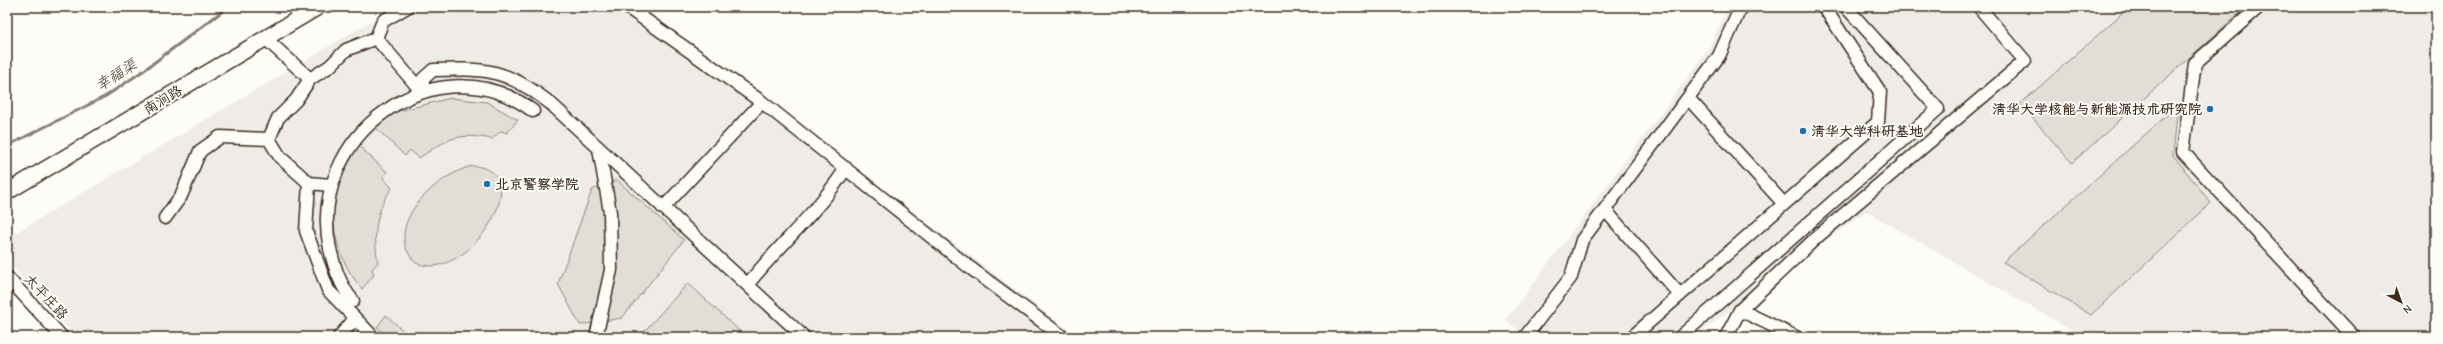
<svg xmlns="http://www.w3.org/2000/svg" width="2443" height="344" font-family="'Comic Neue','LXGW WenKai TC',sans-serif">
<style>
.built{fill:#efece7}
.green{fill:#e1ded7;stroke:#8e847a}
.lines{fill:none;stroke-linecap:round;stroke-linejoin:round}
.stream{stroke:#887d74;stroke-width:3}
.minor-casing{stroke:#3b2a1e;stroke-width:15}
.major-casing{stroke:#3b2a1e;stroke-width:18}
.minor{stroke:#fdfcf7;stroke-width:12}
.major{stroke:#fdfcf7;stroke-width:15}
.poi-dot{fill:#1f6fb2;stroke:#fdfcf7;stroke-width:1.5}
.labels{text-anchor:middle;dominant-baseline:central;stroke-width:4;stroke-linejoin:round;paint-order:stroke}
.street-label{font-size:14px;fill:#3b2a1e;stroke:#fdfcf7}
.poi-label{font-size:14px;font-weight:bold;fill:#3b2a1e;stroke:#fdfcf7;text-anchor:start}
.water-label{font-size:15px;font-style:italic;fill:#615349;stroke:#fdfcf7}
</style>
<rect width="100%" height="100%" fill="#fdfcf7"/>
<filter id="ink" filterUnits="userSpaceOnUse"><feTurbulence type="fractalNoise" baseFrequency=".025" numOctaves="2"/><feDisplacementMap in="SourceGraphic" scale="8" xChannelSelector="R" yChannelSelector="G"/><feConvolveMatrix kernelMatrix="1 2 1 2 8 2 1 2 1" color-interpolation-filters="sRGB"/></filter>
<g filter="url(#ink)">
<path class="built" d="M395 7H643L1078 337H76L7 261V238Z
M1728 7H2436V337H2083L1866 211 1694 337H1516L1519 331 1506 320 1708 50Z"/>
<path class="green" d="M2129 7H2246L2072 163 2020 104Z
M451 98 487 102 518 120 507 133 501 131 492 139C456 132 448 139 419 158L410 150 405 156 375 127 395 112Z
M2178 105 2173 155 2211 203 2091 315 2003 262Z
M358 145 387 172 383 178 392 188C375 211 373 235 378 263L372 269 374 275 362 289C339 263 326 220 337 185 343 170 350 158 358 145Z
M472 166C542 168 468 286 416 263 379 227 436 175 472 166Z
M617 180 684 240 622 318 580 325 558 284 592 190Z
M688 283 746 337H639Z
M386 315 410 337H388L377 327Z"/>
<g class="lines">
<path class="stream" d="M7 146 106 96 143 71 228 7"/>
<g class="minor-casing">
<path id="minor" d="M627 7 762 102 969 267 1063 337
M2259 7 2195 63 2183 152 2354 337
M376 38 383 21 407 7
M266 39 310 79
M422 92 423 79 433 70C487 68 506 69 550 103L804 337
M1688 98 1784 204
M309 183 306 231 328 290 373 337
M331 185 309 183 280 157 269 139 278 118 296 100 310 79 330 66 346 50 376 38 422 92
M663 208 762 102
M1605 210 1680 295
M165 218 181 196 200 151 220 137 269 139
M7 277 62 337
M748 284C779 245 819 211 846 168
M353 301C340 285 335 269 330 249 305 136 437 39 533 111
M1740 310 1796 337
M339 337 354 320
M596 337 611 270 610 212 599 149
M1525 337 1571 277 1582 240 1719 56 1739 11 1743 7
M1632 337 1878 122 1880 92 1824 7
M1680 337 1938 109 1846 7
M1726 337 1740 310 1817 237 2025 61 1979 7"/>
</g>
<g class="major-casing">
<path id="major" d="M7 192 318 7"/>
</g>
<use href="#minor" class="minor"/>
<use href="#major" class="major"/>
</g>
</g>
<g class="poi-dot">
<circle cx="2210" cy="109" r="4"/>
<circle cx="1803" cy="131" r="4"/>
<circle cx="487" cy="184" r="4"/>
</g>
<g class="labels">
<g class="street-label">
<text transform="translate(163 100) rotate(-31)">南涧路</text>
<text transform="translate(46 297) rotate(47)">太平庄路</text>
</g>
<g class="poi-label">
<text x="2202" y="109" text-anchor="end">清华大学核能与新能源技术研究院</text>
<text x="1811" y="131">清华大学科研基地</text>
<text x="495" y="184">北京警察学院</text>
</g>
<g class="water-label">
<text transform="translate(116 75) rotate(-32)">幸福渠</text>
</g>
</g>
<rect width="2443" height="344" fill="none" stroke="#fdfcf7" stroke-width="24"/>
<rect x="12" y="12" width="2419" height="320" fill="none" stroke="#3b2a1e" stroke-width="1.5" filter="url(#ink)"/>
<g transform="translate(2401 302) rotate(139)" stroke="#fdfcf7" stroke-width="3" paint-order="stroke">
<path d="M0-3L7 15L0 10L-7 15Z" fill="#3b2a1e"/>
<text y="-6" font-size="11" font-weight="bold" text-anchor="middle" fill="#3b2a1e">N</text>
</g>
</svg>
